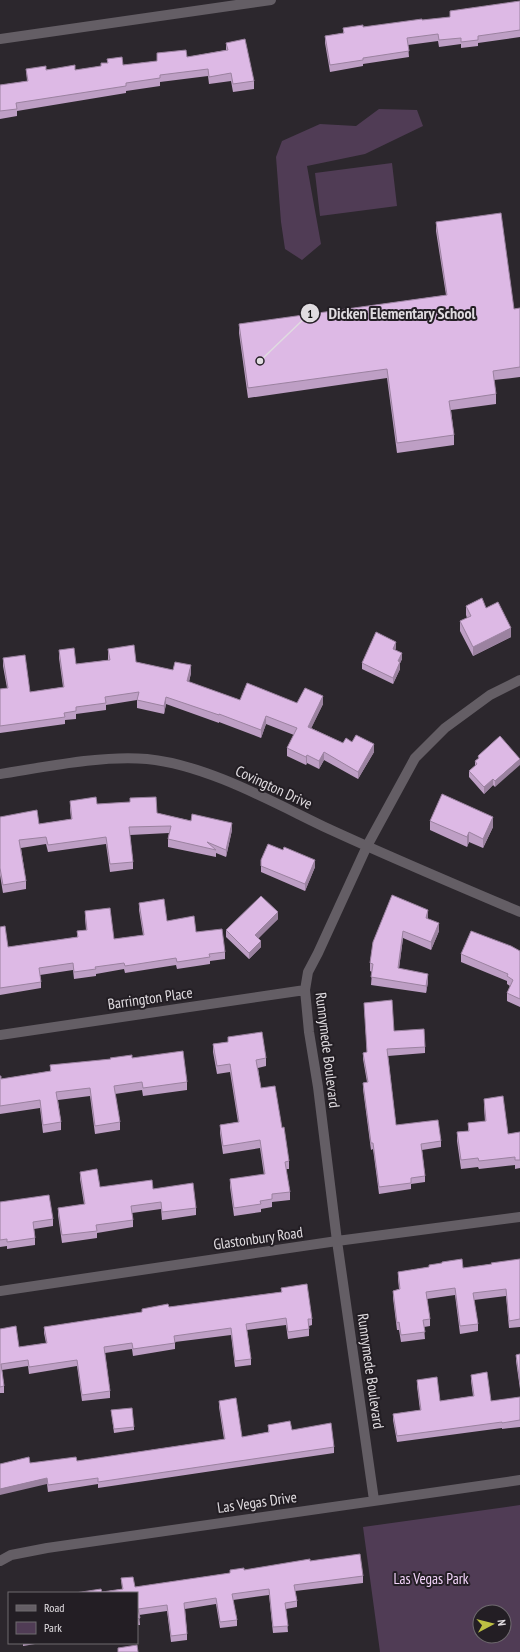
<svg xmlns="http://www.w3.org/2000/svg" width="520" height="1652" font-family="'PT Sans Narrow',sans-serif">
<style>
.green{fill:#503c55;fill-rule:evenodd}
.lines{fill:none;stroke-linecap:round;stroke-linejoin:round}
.street{stroke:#645e65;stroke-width:10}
.wall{fill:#be9fc5}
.shaded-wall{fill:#9b82a0}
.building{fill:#ddb9e5;stroke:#9b82a0}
.labels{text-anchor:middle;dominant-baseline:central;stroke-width:4;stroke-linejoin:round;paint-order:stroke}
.street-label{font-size:15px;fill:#e0dce0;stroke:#231e24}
.park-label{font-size:15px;fill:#f2d3f9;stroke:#231e24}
.leader{fill:none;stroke:#e0dce0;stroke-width:1.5}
.callout-dot{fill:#e0dce0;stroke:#231e24;stroke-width:1.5}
.mark-label{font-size:12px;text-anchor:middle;font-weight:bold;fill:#111}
.callout-label{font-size:16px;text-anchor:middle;font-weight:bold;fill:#e0dce0;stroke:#231e24;stroke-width:4;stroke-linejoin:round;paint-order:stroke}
</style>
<rect width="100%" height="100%" fill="#2c272d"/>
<path class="green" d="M379 109 417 110 423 126 365 154 307 166 321 244 302 260 285 249 281 222 276 157 282 141 320 124 356 126Z
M392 163 397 206 320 216 315 173Z
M520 1505V1652H380L363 1527ZM480 1612H504V1636H480Z"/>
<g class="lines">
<path class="street" d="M0 39 271 0
M0 774C45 767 102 755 147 759 208 765 274 803 329 829 392 858 456 885 520 912
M0 1035 305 990
M0 1291 337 1241 520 1217
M374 1500 337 1241 318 1087 309 1032 305 990 308 972 318 953 367 846 415 758 445 728 490 695 520 680
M0 1561 11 1555 47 1548 520 1480"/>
</g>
<path class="wall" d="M520 1V37L478 43V46L461 48V44L439 47 438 41 408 45 409 57 363 64V66L330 72 325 43V36L343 33V28L363 27 450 17V11Z
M226 43 254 81V89L233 92 231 81 209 84 208 76 160 82V86L126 91V93L17 111V116L0 119V85L27 81 26 69 75 70 101 66V63H107V59L123 65 157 61V53L187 57 226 50Z
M436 222 514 309 520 308V377L494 380 496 394V404L451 410 454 435V445L397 453 387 378 248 398 239 333V324L446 295 436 231Z
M466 606 486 608 511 637 473 656 460 631V621L467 618 466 615Z
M396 648 395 650 402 659 400 663V669L393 684 362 669V663Z
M108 649 136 662 173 670 191 673 189 682 240 700 323 704 311 728 343 743 352 742 374 752 358 779 324 760 319 769 307 763 306 765 287 756V748L294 735 266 724 261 738 219 722V723L166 704 164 714 137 708V700L106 705V710L76 714V719L65 720V724L0 733V689L7 688 3 666V658L30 692 63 687 59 658V650L76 664 108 660Z
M500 736 495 787 493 785 484 794 469 777V771L475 766V761L478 759V756Z
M70 801 97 804 157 813 232 830 226 857 216 853V857L168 847V839L169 833 130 835 133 862V869L110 872 106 844 48 852 46 844 21 848 26 881V889L3 893 0 875V817L39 824 71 819 70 809Z
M430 821 493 827 483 848 469 842 467 847 430 830Z
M283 850 315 867 305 891 261 872V860Z
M139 903 167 921 196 932 225 952V959L210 961V964L177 969 176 965 125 973 124 969 96 974V976L74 979 73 970 40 975 41 982V988L0 995V927L8 947 77 937V931L86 930 85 918V911L114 939 143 935 139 910Z
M428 918V919L439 931 431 950 403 938 399 968 428 982 426 993 371 985 372 972 370 971V963L373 942Z
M278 919 258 938 261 947 249 959 226 937V930Z
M520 951V1007L507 1001V993L510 986 507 984V981L461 962V954Z
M364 1003 394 1031 425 1047V1053L388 1056 396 1125 441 1141V1147L422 1150 425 1176V1182L411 1184V1189L379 1194 373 1149 371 1150 363 1089V1083L367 1082 363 1059V1053L367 1052Z
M228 1037 266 1058V1066L258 1068 261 1088 282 1128 289 1161V1169H286L290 1192V1200L272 1202V1207L261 1209V1212L234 1216 230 1187V1179L264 1175 260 1148 223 1154 220 1133V1125L238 1122 230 1072 217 1074 213 1052V1044L228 1042Z
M110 1058H132L187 1082V1090L143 1096 142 1090 115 1094 120 1122V1130L95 1134 90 1096 58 1100 61 1122V1130L43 1133 40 1108 0 1114V1076L1 1079 50 1071V1065L110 1060Z
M484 1099 508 1134 520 1132V1168L515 1169V1165L479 1169 478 1167 461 1169 457 1141V1132L468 1131V1123L485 1122 484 1107Z
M80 1172 100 1187 153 1189 196 1208V1215L162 1220 161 1209 132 1213 133 1220V1227L97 1233V1238L62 1243 58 1215V1208L84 1204 80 1179Z
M0 1202 53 1219V1226L34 1229 35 1238V1245L7 1249V1246L0 1247Z
M520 1259V1327L509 1328 506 1296 474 1300 478 1324V1331L460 1334 455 1295 427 1299 430 1319V1326L424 1327 425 1339 401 1342 399 1330H397L393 1298V1291L399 1289 398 1279V1272L429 1267 463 1268 491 1264Z
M281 1288 312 1319V1325L309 1326V1336L288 1339 286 1325 247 1330 251 1359V1365L235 1367 231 1335 175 1342V1349L133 1356 132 1349 105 1353 110 1391V1398L82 1401 77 1366 29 1374 28 1366 2 1370 4 1386V1393H0V1329L19 1347 46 1343 44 1333V1327L142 1312V1309L169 1307 281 1292Z
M520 1354V1389L516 1361V1355Z
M471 1375 491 1401 520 1397V1427L502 1429V1428L397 1442 393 1420V1414L420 1410 417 1386V1380L440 1401 473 1396 471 1381Z
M219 1401 242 1437 268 1432V1425L292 1430 334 1447V1453L98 1488V1484L48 1492 47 1484 30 1463 77 1461 224 1439 219 1407Z
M111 1410 134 1427V1430L114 1433Z
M310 1561 363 1576V1583L295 1591 297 1601V1607L286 1609 288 1632 273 1633 269 1595 233 1600 237 1620V1626L220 1628 216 1604 185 1609 187 1634V1640L171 1642 167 1611 139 1615 140 1625H137V1593L102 1592 122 1589 121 1578 135 1587 230 1573V1570H244Z
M23 1643H41L23 1646Z"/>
<path class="shaded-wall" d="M511 628V637L473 656V647Z
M396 642V648L393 655V649Z
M402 653V659L400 663V669L393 684V678L398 661Z
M191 665V673L187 689V681Z
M323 696V704L308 735V727Z
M166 697V704L164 714V706Z
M266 716V724L261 738V730Z
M374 744V752L358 779V772Z
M324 752V760L319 769V761Z
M307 755V763L306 765V757Z
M520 759V765L495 787V781Z
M493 779V785L484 794V787Z
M493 817V827L483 848V839Z
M232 823V830L226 857V850Z
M469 832V842L467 847V837Z
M315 860V867L305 891V884Z
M428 910V918L426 925V918Z
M278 912V919L255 942V935Z
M439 923V931L431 950V942Z
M403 931V938L398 976V968Z
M261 941V947L249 959V953Z
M428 974V982L426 993V986Z
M47 1478V1484L0 1495V1489Z"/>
<path class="building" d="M520 1V30L478 36V40L461 42V38L439 40 438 34 407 38 409 51 363 58V60L330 65 325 36 344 33 343 28 363 25V27L422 19V20L450 17V11Z
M245 39 254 81 233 84 231 73 209 77 208 69 160 75V78L126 83V86L16 103 17 109 0 111V85L28 81 26 69 46 66V70L75 65V70L101 66V63H108L107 59 122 57 123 65 157 61V53L186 50 187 57 228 50 226 43Z
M501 213 514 309 520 308V367L493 371 496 394 449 401 454 435 397 443 387 369 248 388 239 324 447 295 436 222Z
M482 598 486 608 498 602 511 628 473 647 460 621 471 616 466 606Z
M376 632 396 642 393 649 402 653 398 661 400 662 393 678 362 663Z
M134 645 136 662 173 670 175 662 191 665 187 681 240 700 247 683 297 703 305 688 323 696 308 727 343 743 346 738 352 742 356 735 374 744 358 772 324 752 319 761 307 755 306 757 287 748 297 728 266 716 261 730 219 714V715L166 697 164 706 137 700 139 692 105 697 106 703 76 707V711L64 713 65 717 0 726V689L8 688 3 658 25 655 30 692 64 687 59 650 74 648 76 664 110 660 108 649Z
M500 736 520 759 495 781 493 779 484 787 469 771 477 764 475 761 479 758 478 756Z
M442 794 493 817 483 839 469 832 467 837 430 821Z
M96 797 97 804 130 802V798L156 797 157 813 191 821 192 814 232 823 226 850 207 842 216 850 168 839 171 826H170L129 827 133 862 110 864 106 837 48 845 46 837 19 840 26 881 3 885 0 868V817L37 810 39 824 72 819 70 801Z
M268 844 283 850 284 847 315 860 305 884 261 866V860Z
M392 895 428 910 426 918 439 923 431 942 403 931 398 968 428 974 426 986 371 977 373 964 370 963 373 942Z
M261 896 278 912 255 935 261 941 249 953 226 930Z
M164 899 167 921 194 916 196 932 222 929 225 952 209 954 210 957 177 962 176 958 125 966 124 963 95 967 96 969 74 972 73 963 39 968 41 982 0 988V927L5 926 8 947 78 937 77 931 87 930 85 911 110 908 114 939 144 935 139 903Z
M471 931 511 946 520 951V999L507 993 513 980 507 976 508 974 461 954Z
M392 1000 394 1031 424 1029 425 1047 387 1049 396 1125 438 1120 441 1141 421 1144 425 1176 411 1178V1183L379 1187 373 1143H371L363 1083 368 1082 363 1053 367 1052 364 1003Z
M262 1032 266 1058 256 1060 261 1088 275 1086 282 1128 284 1127 289 1161 285 1162 290 1192 272 1194V1199L260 1201 261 1204 234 1208 230 1179 265 1174 260 1140 223 1146 220 1125 239 1122 230 1064 217 1066 213 1044 228 1042V1037Z
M183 1051 187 1082 143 1088 142 1082 114 1086 120 1122 95 1126 90 1088 56 1092 61 1122 43 1125 40 1100 0 1106V1076H1V1079L51 1071 50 1065 111 1059 110 1058 132 1055V1058Z
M503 1096 508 1134 520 1132V1160H515V1157L479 1161 478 1158 461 1160 457 1132 469 1131 468 1123 486 1121 484 1099Z
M97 1169 100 1187 152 1180 153 1189 193 1183 196 1208 162 1212 161 1202 131 1206 133 1220 96 1225 97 1231 62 1235 58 1208 85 1204 80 1172Z
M49 1195 53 1219 33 1222 35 1238 7 1242V1239L0 1240V1202Z
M462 1259 463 1268 492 1264 491 1263 520 1259V1319L509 1321 506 1289 473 1293 478 1324 460 1326 455 1288 426 1292 430 1319 423 1320 425 1332 401 1335 399 1322 397 1323 393 1291 400 1289 398 1272 429 1267V1265L442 1263V1262Z
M307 1284 312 1319H308L309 1329 288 1332 286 1318 246 1324 251 1359 235 1361 231 1328 174 1336 175 1343 133 1349 132 1343 104 1347 110 1391 82 1395 77 1360 29 1367 28 1360 1 1364 4 1386 0 1387V1329L16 1326 19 1347 47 1343 44 1327 142 1312V1309L168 1304 169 1307 282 1292 281 1288Z
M520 1354V1383L516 1355Z
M487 1372 491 1401 520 1397V1420L502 1423V1422L397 1436 393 1414 421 1410 417 1380 437 1377 440 1401 474 1396 471 1375Z
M236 1398 242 1437 269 1432 268 1425 290 1421 292 1430 331 1423 334 1447 98 1482V1478L48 1485 47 1478 0 1489V1464L29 1457 30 1463 76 1457 77 1461 225 1439 219 1401Z
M132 1408 134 1427 114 1429 111 1410Z
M360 1554 363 1576 294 1585 297 1601 285 1603 288 1626 273 1627 269 1589 232 1594 237 1620 220 1622 216 1598 184 1603 187 1634 171 1636 167 1605 138 1609 140 1618 137 1619V1593H75L101 1589 102 1592 123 1589 121 1578 133 1577 135 1587 230 1573V1570L244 1568V1570L310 1559V1561Z
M137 1645 138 1652H118V1648Z"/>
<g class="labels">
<g class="street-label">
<text transform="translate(274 787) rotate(25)">Covington Drive</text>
<text transform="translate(150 998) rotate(-8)">Barrington Place</text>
<text transform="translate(328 1050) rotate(83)">Runnymede Boulevard</text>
<text transform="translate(258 1238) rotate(-8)">Glastonbury Road</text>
<text transform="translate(371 1371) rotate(82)">Runnymede Boulevard</text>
<text transform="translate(257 1502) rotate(-8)">Las Vegas Drive</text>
</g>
<g class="park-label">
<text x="431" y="1578">Las Vegas Park</text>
</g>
</g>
<path class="leader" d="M260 361L310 313"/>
<g class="callout-dot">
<circle cx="260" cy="361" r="4"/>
<circle cx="310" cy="313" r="10"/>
</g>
<g class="mark-label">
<text x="310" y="318">1</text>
</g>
<g class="callout-label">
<text x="402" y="319">Dicken Elementary School</text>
</g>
<rect x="8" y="1592" width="130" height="52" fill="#231e24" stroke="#6f6a6f"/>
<rect x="16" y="1605" width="20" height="6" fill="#645e65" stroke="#6f6a6f"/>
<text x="44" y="1612" font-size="12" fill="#e0dce0">Road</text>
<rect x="16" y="1622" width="20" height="12" fill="#503c55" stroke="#6f6a6f"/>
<text x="44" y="1632" font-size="12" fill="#e0dce0">Park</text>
<g transform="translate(492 1624) rotate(83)"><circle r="19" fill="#231e24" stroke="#6f6a6f"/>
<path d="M0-3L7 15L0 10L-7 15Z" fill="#bdbf43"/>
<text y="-6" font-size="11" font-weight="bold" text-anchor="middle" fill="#e0dce0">N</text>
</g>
</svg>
